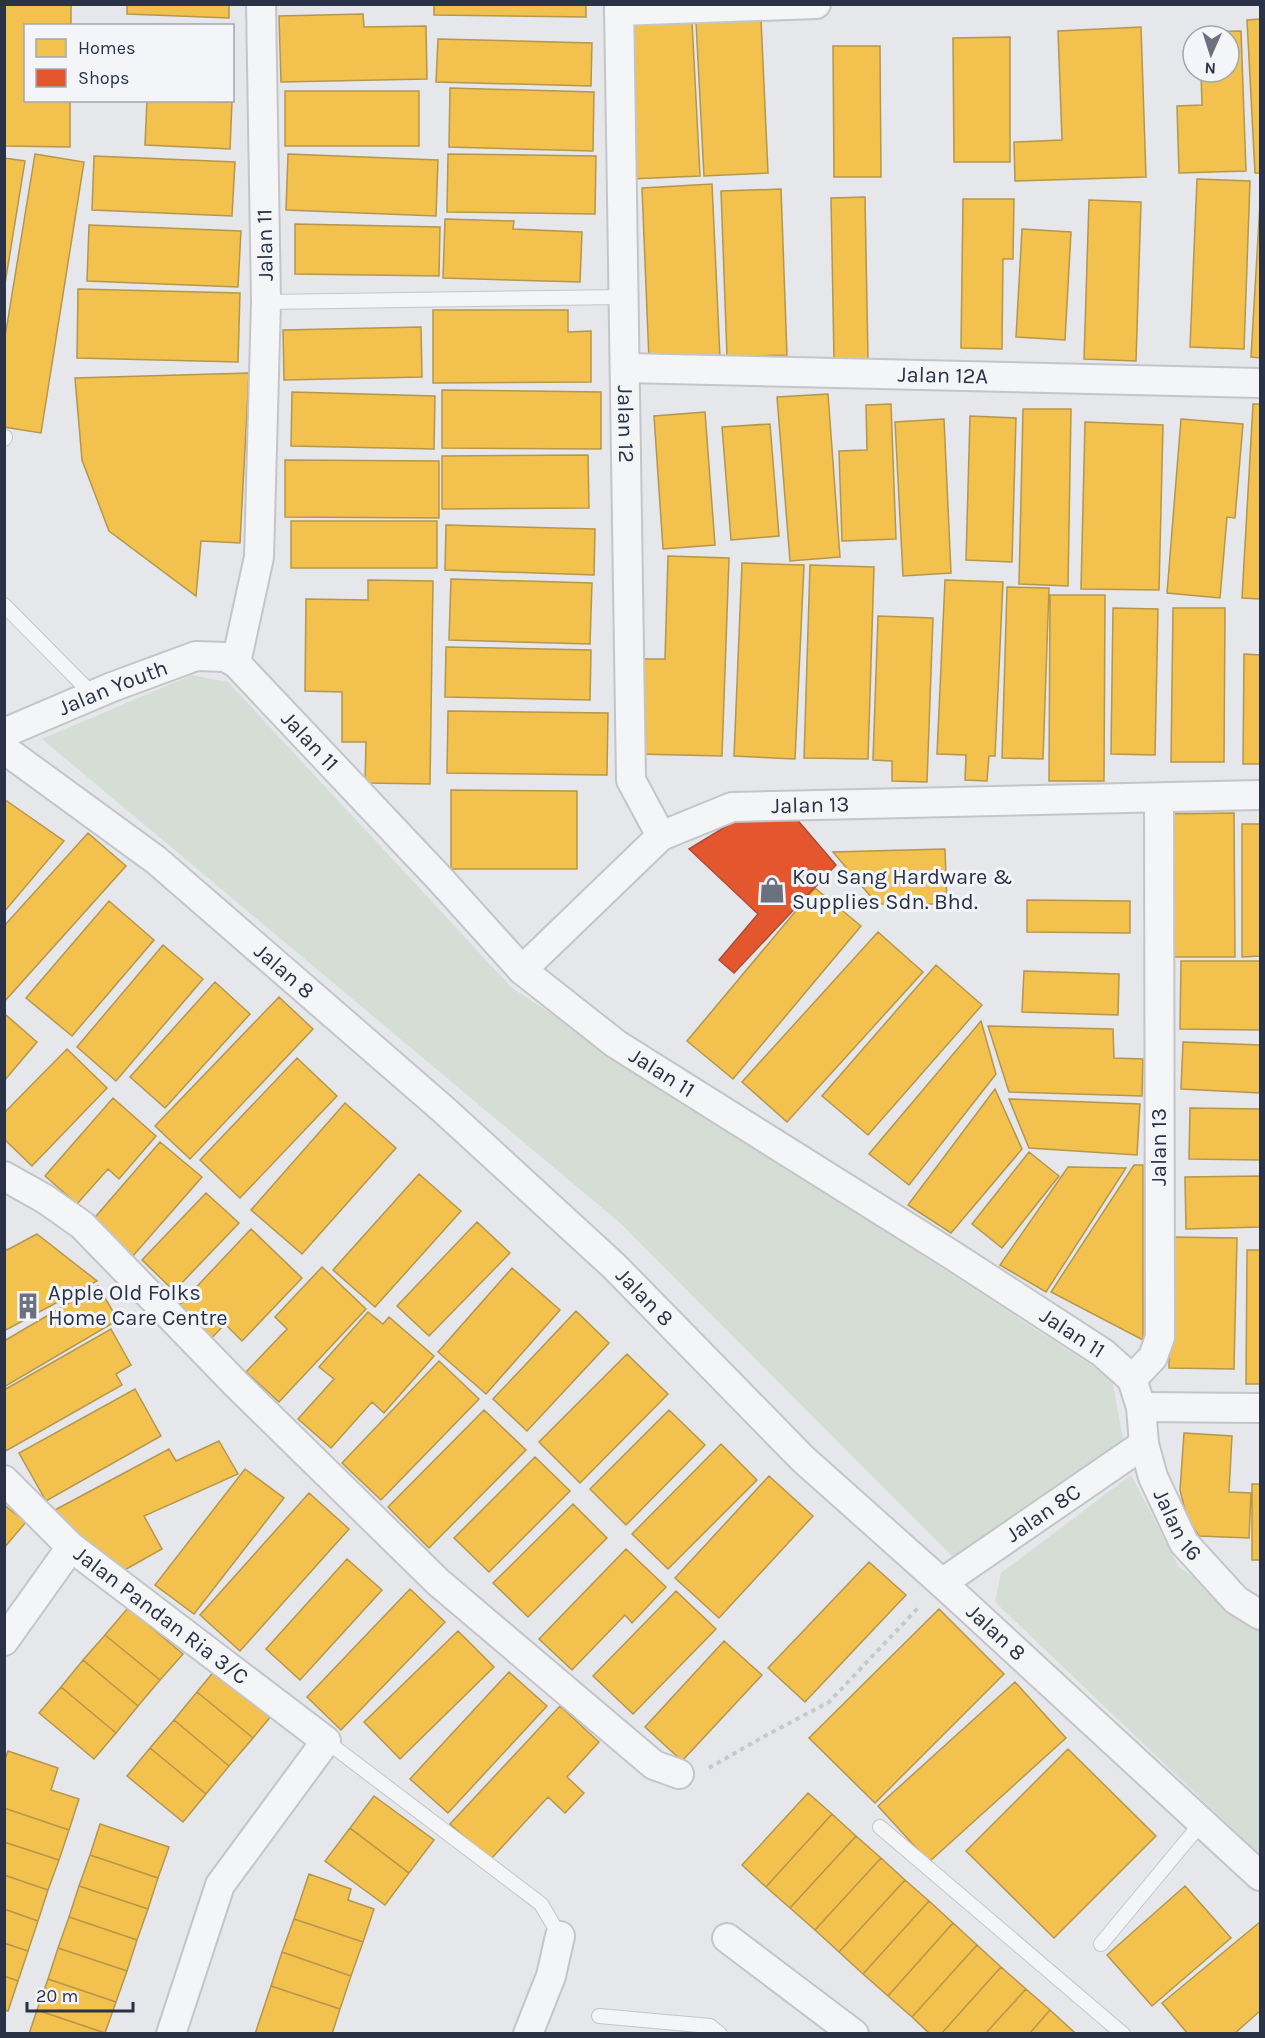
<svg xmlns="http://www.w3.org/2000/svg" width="1265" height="2038" font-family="Karla,sans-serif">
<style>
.green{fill:#d4ded5}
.homes{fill:#f2c14e;stroke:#b6964c;stroke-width:1.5}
.shops{fill:#e4572e;stroke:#ac4c35;stroke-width:1.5}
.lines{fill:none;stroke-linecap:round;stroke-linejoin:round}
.lane-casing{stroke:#c3c5c8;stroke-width:16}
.street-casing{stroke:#c3c5c8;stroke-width:32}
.path{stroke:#c6c8cd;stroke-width:4;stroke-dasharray:4.5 4.5;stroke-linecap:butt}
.lane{stroke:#f4f5f7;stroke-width:14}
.street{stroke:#f4f5f7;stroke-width:28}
.labels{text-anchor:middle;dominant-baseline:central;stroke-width:6;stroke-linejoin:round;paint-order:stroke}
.street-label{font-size:22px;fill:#293246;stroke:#f3f5f9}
.poi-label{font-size:22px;fill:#293246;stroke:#f3f5f9;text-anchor:start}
</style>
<rect width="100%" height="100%" fill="#e5e7ea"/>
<path class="green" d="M192 675 228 682 512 988 1112 1379 1123 1439 954 1558 619 1222 42 739Z
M1131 1475 1179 1567 1260 1621V1855L995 1602 1001 1573Z"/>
<path class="homes" d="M4 4H71V26H26V100H70V147L4 146Z
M127 4H229V18L127 14Z
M434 4H586V17L434 15Z
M363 14 364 27 426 26 427 79 281 82 279 16Z
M761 19 768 173 704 176 696 22Z
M1260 19V173H1255L1247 20Z
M692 22 700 176 630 179 623 25Z
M1141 27 1146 177 1015 181 1014 142 1062 140 1058 31Z
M1241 31 1246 171 1179 173 1177 106 1202 105 1201 72H1229V36H1199V32Z
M1010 37V162H954L953 38Z
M438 39 592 43 591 86 436 82Z
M833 46H880L881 177H834Z
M450 88 594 92 593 151 449 147Z
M285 91H419V146H285Z
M147 100 232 102 230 149 145 145Z
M35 154 84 162 41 433 4 427V343Z
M288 154 438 160 436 216 286 210Z
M448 154 596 156 595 214 447 212Z
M94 156 235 162 232 216 92 210Z
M4 158 25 161 4 290Z
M1197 179 1250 181 1244 349 1190 347Z
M712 184 720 358 649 361 642 188Z
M781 189 787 355 727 357 721 191Z
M865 197 868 359 834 360 831 198Z
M963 199H1014L1013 259H1003L1002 349 961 348Z
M1089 200 1141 202 1136 361 1084 359Z
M1260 203V358L1251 357Z
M445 219 514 221 513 229 582 232 580 282 443 278Z
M295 224 440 227 439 276 295 274Z
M89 225 241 231 238 287 87 281Z
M1022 229 1071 232 1065 340 1016 337Z
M78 289 240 293 238 362 77 358Z
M433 310H568V332L591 331V382L433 383Z
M421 327 422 377 284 380 283 330Z
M249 373 240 543 201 541 196 596 109 531 82 460 75 378Z
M442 390 601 392V449L442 448Z
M292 392 435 396 434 449 291 446Z
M828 394 840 557 790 561 777 397Z
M891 404 896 539 842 541 839 451 867 450 866 405Z
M1253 404H1260V599L1242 598Z
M1023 409H1071L1068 586 1019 584Z
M705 412 715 545 663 549 654 416Z
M970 416 1016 418 1012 562 966 560Z
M944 419 951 573 903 576 895 422Z
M1181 419 1243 424 1235 518 1227 517 1220 598 1167 593Z
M1085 422 1163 425 1159 590 1081 589Z
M770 424 779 536 731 540 722 427Z
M588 455 589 508 442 509V456Z
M285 460 439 461V518L285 517Z
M291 521H437V568H291Z
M446 525 595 529 594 575 445 570Z
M668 556 729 558 722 756 636 754 639 659H665Z
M742 563 804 565 795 759 734 756Z
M810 565 874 567 868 759 804 758Z
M451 579 592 583 590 644 449 640Z
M368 580 433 581 430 784 365 783 366 742H342V692L305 691 306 599 368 600Z
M945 580 1003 582 995 756H989L987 781 965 780 966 755 937 754Z
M1007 587 1049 588 1043 759 1002 758Z
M1050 595H1105L1104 781H1049Z
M1113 608 1158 609 1155 755 1111 754Z
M1173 608H1225L1224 762H1171Z
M878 616 933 618 927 782 892 781V761L873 760Z
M446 647 591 650 590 700 445 697Z
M1244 654 1260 655V764H1243Z
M448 711 608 713 607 775 447 773Z
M451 790 577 791V869H451Z
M4 799 64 841 4 912Z
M1234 813 1235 957H1164L1163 814Z
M1242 824H1260V956L1242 957Z
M88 833 126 866 4 1002V926Z
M945 849 947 904H877L833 852Z
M815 888 861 926 733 1079 687 1041Z
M1027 900 1130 901V933L1027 932Z
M109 901 154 940 72 1036 26 998Z
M878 932 923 972 787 1122 742 1082Z
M163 945 203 979 116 1081 77 1047Z
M1181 961H1260V1030L1180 1029Z
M936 965 982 1005 868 1135 822 1096Z
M1024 971 1119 974 1118 1015 1022 1012Z
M215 982 250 1014 165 1108 130 1077Z
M279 997 313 1029 190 1159 155 1126Z
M6 1015 37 1042 4 1081V1017Z
M981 1021 996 1074 909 1185 869 1154Z
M988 1026 1113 1029 1114 1058 1143 1059 1142 1096 1009 1092Z
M1183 1042 1260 1045V1093L1181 1089Z
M67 1049 107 1088 32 1166 4 1139V1113Z
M297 1058 337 1096 240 1198 200 1160Z
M995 1089 1022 1149 951 1233 908 1205Z
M113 1098 156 1136 119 1179 108 1169 77 1204 45 1176Z
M1009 1099 1140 1104 1137 1155 1029 1148Z
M345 1103 396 1148 302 1254 251 1210Z
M1190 1108 1260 1109V1160L1189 1159Z
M160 1142 202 1177 132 1257 91 1222Z
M1029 1152 1059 1176 1002 1248 972 1224Z
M1134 1165H1143V1340L1051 1292Z
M1068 1167 1126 1168 1046 1292 1000 1265Z
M419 1174 461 1211 375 1307 333 1270Z
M1260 1176V1227L1186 1229 1185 1177Z
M206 1193 239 1223 174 1291 142 1260Z
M477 1222 510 1253 429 1336 397 1306Z
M251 1229 302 1278 242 1341 225 1324 205 1345 171 1314Z
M37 1234 97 1281 4 1331V1247L7 1250Z
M1172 1237 1237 1238 1234 1369 1169 1368Z
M1247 1250H1260V1384H1246Z
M322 1267 366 1309 279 1402 246 1372 287 1329 275 1317Z
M512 1268 560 1310 486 1394 438 1352Z
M98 1286 118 1320 4 1387V1341Z
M576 1311 609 1343 527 1431 493 1399Z
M368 1312 383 1324 389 1317 434 1356 384 1413 372 1402 331 1448 298 1419 334 1379 319 1367Z
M111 1329 131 1365 116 1374 122 1385 4 1452V1390Z
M627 1354 668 1394 580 1483 539 1442Z
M439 1361 479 1399 381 1500 342 1463Z
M135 1389 161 1436 46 1501 19 1453Z
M484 1410 526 1450 429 1548 388 1507Z
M669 1410 705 1445 626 1525 590 1489Z
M1184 1433 1232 1436 1229 1492 1251 1493 1249 1538 1199 1536 1187 1518 1180 1490Z
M219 1441 238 1474 144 1516 162 1549 121 1572 53 1511 169 1449 176 1461Z
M721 1444 757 1480 668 1569 632 1534Z
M535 1457 570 1491 489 1572 454 1538Z
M245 1469 284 1498 194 1614 155 1585Z
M769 1476 813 1516 719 1618 675 1578Z
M1252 1484H1260V1560H1252Z
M309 1493 349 1529 240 1651 200 1615Z
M573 1504 607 1538 528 1617 493 1583Z
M4 1505 26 1522 4 1548Z
M626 1549 666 1587 632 1623 625 1615 572 1670 539 1639Z
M347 1559 382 1590 300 1680 266 1649Z
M869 1562 906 1595 805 1702 768 1668Z
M410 1589 445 1622 341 1730 307 1697Z
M676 1591 716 1629 633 1714 593 1676Z
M128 1608 183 1654 160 1680 105 1635Z
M939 1609 1004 1674 875 1803 809 1738Z
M458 1631 494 1667 400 1759 364 1722Z
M105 1635 160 1680 138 1706 83 1660Z
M724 1641 762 1675 682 1761 645 1727Z
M83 1660 138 1706 116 1733 61 1687Z
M220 1664 276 1710 253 1738 197 1692Z
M509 1672 547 1706 448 1813 410 1779Z
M1015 1682 1066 1738 929 1862 878 1806Z
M61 1687 116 1733 94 1759 39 1713Z
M197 1692 253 1738 229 1766 174 1720Z
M560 1706 599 1742 567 1777 584 1793 565 1813 548 1797 490 1860 450 1824Z
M174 1720 229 1766 206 1794 150 1748Z
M150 1748 206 1794 183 1822 127 1776Z
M1068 1749 1156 1836 1054 1938 966 1851Z
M8 1751 58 1768 51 1790 79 1799 69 1830 4 1808V1762Z
M808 1793 832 1814 766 1887 742 1865Z
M374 1796 434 1840 409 1873 350 1828Z
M4 1808 69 1830 59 1860 4 1842Z
M832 1814 856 1836 790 1908 766 1887Z
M100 1824 169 1847 158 1878 90 1855Z
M350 1828 409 1873 385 1905 325 1861Z
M856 1836 881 1858 815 1930 790 1908Z
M4 1842 59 1860 48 1890 4 1875Z
M90 1855 158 1878 148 1909 79 1886Z
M881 1858 905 1880 839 1952 815 1930Z
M309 1874 351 1889 348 1900 374 1909 363 1942 294 1919Z
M4 1875 48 1890 38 1921 4 1909Z
M905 1880 929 1901 863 1974 839 1952Z
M79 1886 148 1909 137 1940 69 1917Z
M1185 1886 1231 1938 1152 2006 1107 1955Z
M929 1901 953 1923 888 1996 863 1974Z
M4 1909 38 1921 28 1951 4 1943Z
M69 1917 137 1940 127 1971 58 1948Z
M294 1919 363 1942 351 1976 282 1952Z
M1260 1922V2011L1234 2034H1188L1162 2003Z
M953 1923 977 1945 912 2017 888 1996Z
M4 1943 28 1951 18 1981 4 1976Z
M977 1945 1001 1967 941 2034H930L912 2017Z
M58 1948 127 1971 116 2002 48 1979Z
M282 1952 351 1976 340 2009 271 1986Z
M1001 1967 1026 1989 985 2034H941Z
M4 1976 18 1981 8 2011 4 2010Z
M48 1979 116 2002 105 2033 37 2010Z
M271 1986 340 2009 332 2034H255Z
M1026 1989 1050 2010 1029 2034H985Z
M37 2010 105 2033V2034H29Z
M1050 2010 1074 2032 1073 2034H1029Z"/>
<path class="shops" d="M794 816 836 865 734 973 719 960 758 914 689 849 738 819Z"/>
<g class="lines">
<g class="lane-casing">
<path id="lane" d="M266 302 623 297
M4 439 5 437
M4 605 93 695
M326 1741 541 1904 560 1936
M880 1827 1123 2034
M1101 1944 1203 1821
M599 2016 710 2026 720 2034"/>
</g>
<g class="street-casing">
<g id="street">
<path id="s1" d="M619 4 631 780 661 836"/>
<path d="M619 11 816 4"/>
<path id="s2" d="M625 368 1260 383"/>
<path d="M236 663 259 557 266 302 261 4"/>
<path id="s3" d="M4 733 112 687 196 656 225 657 236 663 440 879 522 970 616 1044 952 1255 1103 1353 1132 1379 1141 1407 1144 1444 1153 1477 1184 1543 1236 1600 1260 1615"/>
<path id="s4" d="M4 749 156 860 444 1110 614 1266 803 1459 942 1583 1260 1876"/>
<path id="s5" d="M522 970 661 836 732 807 1260 795"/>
<path d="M4 1176 45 1199 82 1225 237 1385 438 1582 654 1765 679 1774"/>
<path d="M1132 1379 1153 1357 1160 1337 1159 798"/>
<path d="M1141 1407 1260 1408"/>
<path id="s6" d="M4 1480 71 1547 326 1741 220 1885 171 2034"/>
<path id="s7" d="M942 1583 1144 1444"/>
<path d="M4 1641 71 1547"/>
<path d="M727 1938 854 2034"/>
<path d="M528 2034 551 1976 560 1936"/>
</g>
</g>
<path class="path" d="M709 1768 763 1737 829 1702 919 1607"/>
<use href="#lane" class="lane"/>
<use href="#street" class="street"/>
</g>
<defs>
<g id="shop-bare" transform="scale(2.07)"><path d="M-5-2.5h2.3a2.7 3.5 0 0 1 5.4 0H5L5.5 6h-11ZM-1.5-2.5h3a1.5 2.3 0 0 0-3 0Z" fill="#6b717f" stroke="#f3f5f9" stroke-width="2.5" paint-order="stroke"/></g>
<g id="building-bare" transform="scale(2.07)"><path d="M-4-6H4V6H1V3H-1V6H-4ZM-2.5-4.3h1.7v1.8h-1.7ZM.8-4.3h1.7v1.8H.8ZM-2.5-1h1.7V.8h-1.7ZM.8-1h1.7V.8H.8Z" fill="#6b717f" stroke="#f3f5f9" stroke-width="2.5" paint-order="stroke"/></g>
</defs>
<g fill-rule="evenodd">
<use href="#shop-bare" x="772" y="890"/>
<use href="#building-bare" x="28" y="1306"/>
</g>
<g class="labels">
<g class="street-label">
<text transform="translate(265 245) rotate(-91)">Jalan 11</text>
<text stroke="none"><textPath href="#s2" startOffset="318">Jalan 12A</textPath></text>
<text stroke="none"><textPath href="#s1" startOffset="420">Jalan 12</textPath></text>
<text stroke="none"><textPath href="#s3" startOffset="118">Jalan Youth</textPath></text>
<text stroke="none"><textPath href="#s3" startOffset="356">Jalan 11</textPath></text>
<text stroke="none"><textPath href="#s5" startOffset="348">Jalan 13</textPath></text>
<text stroke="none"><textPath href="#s4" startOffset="358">Jalan 8</textPath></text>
<text stroke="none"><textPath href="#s3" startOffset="842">Jalan 11</textPath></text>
<text transform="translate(1159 1147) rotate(-90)">Jalan 13</text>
<text stroke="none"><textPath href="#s4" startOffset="844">Jalan 8</textPath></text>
<text stroke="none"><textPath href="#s3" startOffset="1328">Jalan 11</textPath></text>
<text stroke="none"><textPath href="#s7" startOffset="123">Jalan 8C</textPath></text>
<text stroke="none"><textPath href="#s3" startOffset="1558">Jalan 16</textPath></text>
<text stroke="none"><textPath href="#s6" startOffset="208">Jalan Pandan Ria 3/C</textPath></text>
<text stroke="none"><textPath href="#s4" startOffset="1330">Jalan 8</textPath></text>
</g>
<g class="poi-label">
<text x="792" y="877">Kou Sang Hardware &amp;<tspan x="792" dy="25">Supplies Sdn. Bhd.</tspan></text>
<text x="48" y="1293">Apple Old Folks<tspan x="48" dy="25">Home Care Centre</tspan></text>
</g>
</g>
<rect width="1265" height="2038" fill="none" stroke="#293246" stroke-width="12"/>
<rect x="24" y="24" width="210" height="78" fill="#f3f5f9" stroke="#a2a7b1" stroke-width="1.5"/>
<rect x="36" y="39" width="30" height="18" fill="#f2c14e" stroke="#a2a7b1" stroke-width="1.5"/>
<text x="78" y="54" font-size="18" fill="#293246">Homes</text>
<rect x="36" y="69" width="30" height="18" fill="#e4572e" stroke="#a2a7b1" stroke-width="1.5"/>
<text x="78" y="84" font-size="18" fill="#293246">Shops</text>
<g transform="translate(1211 54) rotate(183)"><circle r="28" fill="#f3f5f9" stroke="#a2a7b1" stroke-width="1.5"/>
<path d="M0-4.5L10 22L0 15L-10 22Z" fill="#6b717f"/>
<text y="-9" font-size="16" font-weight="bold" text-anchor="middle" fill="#293246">N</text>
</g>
<path d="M27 2002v9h106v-9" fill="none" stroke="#293246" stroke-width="3"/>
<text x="36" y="2002" font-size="18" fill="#293246" stroke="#f3f5f9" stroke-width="4.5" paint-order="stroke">20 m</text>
</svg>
